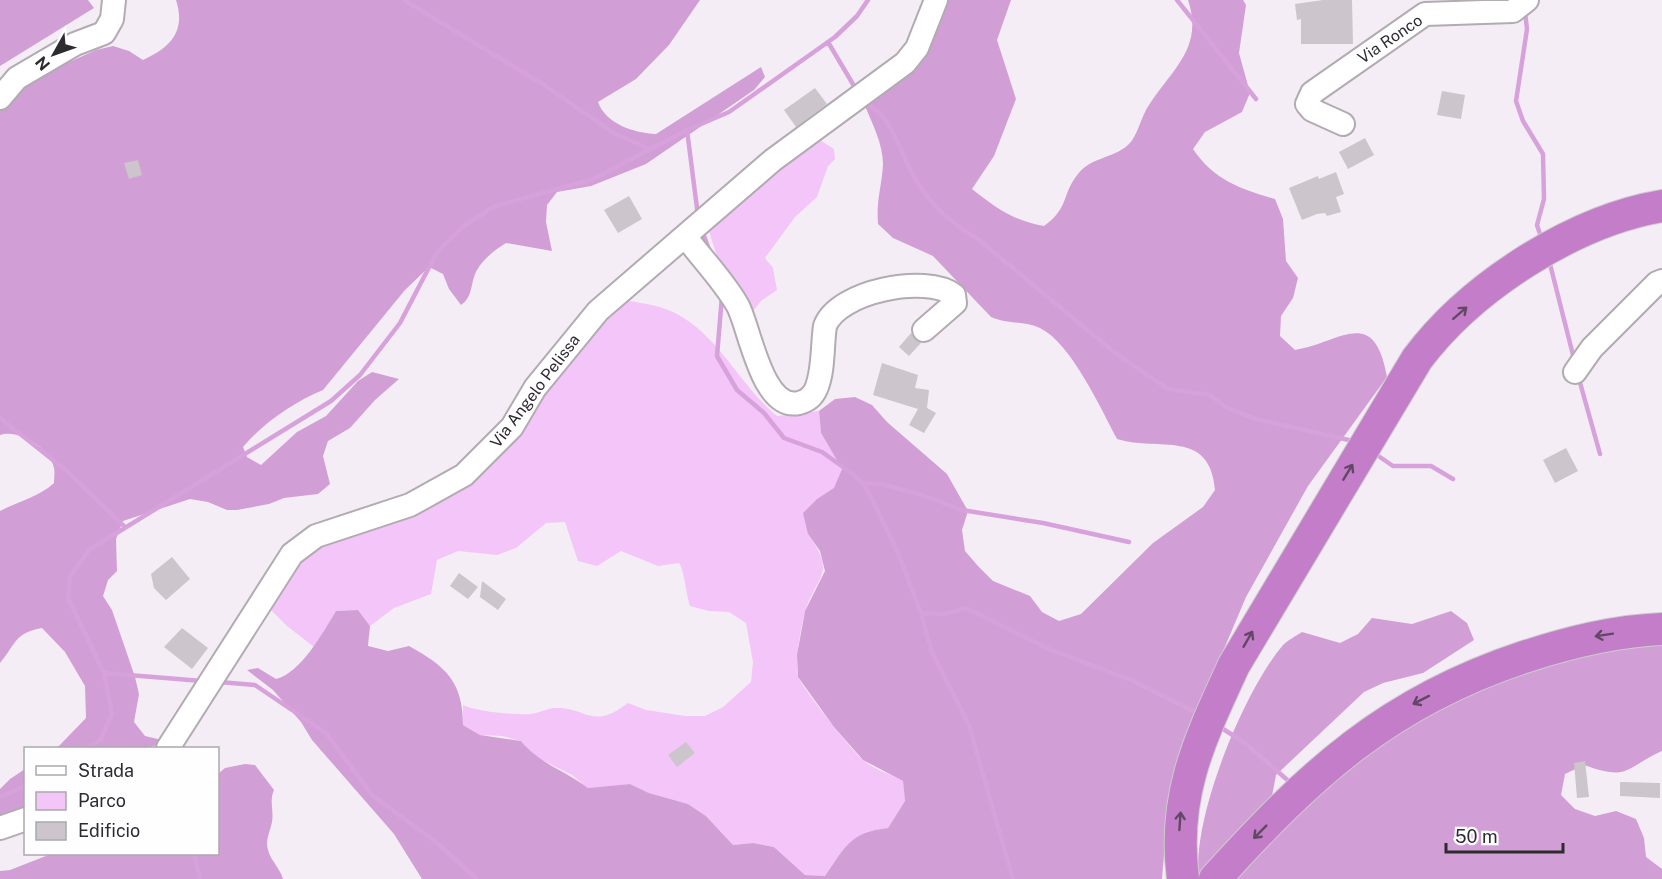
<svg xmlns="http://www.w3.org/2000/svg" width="1662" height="879" font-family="'Public Sans',sans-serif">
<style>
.green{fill:#f4c5f8}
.forest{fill:#d29ed6}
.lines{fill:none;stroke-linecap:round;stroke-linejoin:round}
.stream{stroke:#d7a2db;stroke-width:4.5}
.building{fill:#ccc5cc}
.minor-casing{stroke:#b2abb2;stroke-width:26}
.highway-casing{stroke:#cdcccd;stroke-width:34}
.minor{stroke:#fff;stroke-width:22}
.highway{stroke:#c37dc9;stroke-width:32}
.oneway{stroke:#624864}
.labels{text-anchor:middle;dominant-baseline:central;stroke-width:5;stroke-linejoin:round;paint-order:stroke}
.street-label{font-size:16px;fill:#2e2b2e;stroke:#fefdff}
</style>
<rect width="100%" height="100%" fill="#f5edf5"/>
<path class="green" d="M817 138 834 149 835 159 828 166 817 197 795 217 765 258 773 268 777 290 761 301 749 316 724 279 707 225Z
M623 300C641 303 661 305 677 314 720 337 741 387 777 416L819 411 821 433 842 469 834 489 817 499 808 534C837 576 817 573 805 612 801 626 795 661 798 676 801 687 852 750 862 759 873 769 890 774 903 781L905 801 888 828C850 832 845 847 825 876L805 875 774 847 753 843 733 845 706 816 688 804 649 793 630 784 588 788 572 775 534 756 521 741 502 736 480 735 463 725V705C478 712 513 715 531 714 539 713 546 709 554 708 589 707 591 731 628 703L646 710 685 716H705L723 707 751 682 753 662 746 623 729 612 709 611 690 606C686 594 684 569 679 563L658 566 621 551 597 566 578 561 565 522 546 523 516 548 497 555 458 551 437 560 431 594 394 608 370 626 358 610 336 611 314 647 287 626 267 606 310 548 431 504 603 317Z"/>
<path class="forest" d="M0 0H88L94 8 0 66Z
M176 0H700L669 45 636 79 598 102C606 124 634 133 656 134L761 67 765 77 754 90 646 164 591 186 557 192 547 205 546 222 552 251 506 243C496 249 483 259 477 270 470 282 474 296 461 305L449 289 443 274 429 267 405 290 323 390C294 402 263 423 243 447L247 457 261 465 297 432 326 416 358 381 372 372 399 379 375 400 350 428 328 441 323 456 330 484 318 494 284 498 269 504 237 510H227L208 502 190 499 123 521 116 539 117 571 108 580 103 596 112 610 135 677 139 694 134 722 145 736 162 740 159 745 143 748H57L86 718 85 686 65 652 42 628C14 633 16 644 0 663V511C19 501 39 497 54 483 54 478 55 472 54 468 50 448 19 429 0 435V111L25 82 96 50 113 46 129 51 143 60C171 47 186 31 176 0Z
M944 0H1011L997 40 1016 99 994 156 972 189C996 208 1014 221 1044 226 1070 207 1061 195 1078 174 1091 157 1112 159 1128 145 1138 136 1141 116 1149 105 1172 69 1204 48 1188 0H1243L1246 5 1239 53 1250 93 1242 112 1205 132 1193 149C1214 180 1240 189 1275 199L1283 219 1286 261 1298 278 1293 298 1281 316 1280 336 1295 350C1340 343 1374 304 1387 377L1308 486 1246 597 1199 708 1169 794 1162 879H422L394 834 312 740 301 722 273 690 247 670 258 668 276 679C301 673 323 632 336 611L358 610 370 626 368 646 388 651 409 646C445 666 463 681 463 725L480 735 521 741C540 764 564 770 588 788L630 784 649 793 688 804 706 816 733 845 753 843 774 847 805 875 825 876C845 847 850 832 888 828L905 801 903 781 863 760 834 727 798 677 797 655 805 611 825 571 820 551 808 534 803 513 817 499 834 488 842 469 821 433 819 411 835 399 855 397 872 405 887 422 947 474 968 511 962 530 965 551 978 566 993 581 1030 596 1042 612 1059 621 1081 614 1153 543 1203 507 1215 490C1210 428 1159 452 1117 439 1101 409 1071 343 1040 328 1025 321 1006 324 991 317L933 256 893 238 878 224C876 199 882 186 883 164 883 144 872 123 865 106L913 70 931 44Z
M1451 611 1467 623 1474 640 1423 673 1383 683 1364 692 1276 775 1272 796 1290 805 1310 804 1348 770 1401 732 1491 681 1573 652 1662 639V751C1623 769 1630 781 1584 765L1565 774 1561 795 1575 809 1595 816 1616 811 1636 819 1644 838 1646 857 1662 869V879H1199C1191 819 1244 691 1283 645 1288 640 1296 636 1302 632L1340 643 1358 634 1372 618 1412 624Z
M245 764 255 765 274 790C269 801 274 810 272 822 270 832 265 840 268 850 271 861 280 868 283 879H0V871L10 870 51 854H218V774L225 768Z
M25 769V810L0 819V789L10 779Z"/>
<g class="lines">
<path class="stream" d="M404 0 544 85 614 133 649 149
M1177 0 1256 99
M1525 12 1527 29 1516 101 1523 121 1543 154 1544 199 1537 225 1540 234
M828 42 857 91
M866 101C872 108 881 113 886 121 896 135 901 151 909 167 924 199 948 222 978 239L1115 353 1168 389 1210 395 1227 408 1256 419 1353 441
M687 130 698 216
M702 230 709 250
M1550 264 1574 359
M722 296 717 356 737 390 764 413 784 438 822 452 850 472 863 483 873 501 898 553 921 613 931 650 969 725 1013 879
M1579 379 1600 454
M0 418 68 472 124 526
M1377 455 1393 466H1431L1453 479
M863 483 881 484 922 495 962 510 1043 523 1129 542
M921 613 945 614 966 608 1049 649 1131 680 1195 712
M104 673 202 681
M219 682 255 685 326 733 372 795 437 843 477 879
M1220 727 1245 743 1292 784
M89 748 101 739 112 714 104 673 68 598 70 577 89 550 331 401 360 375 400 323 437 252 465 225 495 206 591 180 687 130 729 112 835 37 857 16 868 0
M0 797 26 786
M194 854 200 879"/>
</g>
<path class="building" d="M1323 0H1352L1353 44H1301V19L1297 20 1295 4Z
M815 88 827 104 796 127 784 110Z
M1442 91 1465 95 1461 119 1437 115Z
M1365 138 1374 155 1348 169 1339 152Z
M138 160 142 175 129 179 124 163Z
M1336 172 1344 194 1336 197 1341 212 1327 216 1325 213 1317 214 1302 220 1289 188 1318 176 1319 179Z
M629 196 642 219 618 233 604 210Z
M911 333 921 343 909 356 899 347Z
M882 363 918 375 915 388 929 390 927 408 936 413 924 433 909 425 918 409 873 395Z
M1566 448 1578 471 1555 483 1543 460Z
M172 557 190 579 166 600 154 588 151 574Z
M459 573 478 587 468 599 450 586Z
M482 581 506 599 498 610 480 597Z
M182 628 208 648 192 669 164 647Z
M686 742 695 753 677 767 668 755Z
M1585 761 1589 797 1577 798 1574 763Z
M1620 782 1660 783V798L1620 796Z"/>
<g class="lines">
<g class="minor-casing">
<path id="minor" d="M0 98 17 78 75 44 104 33 112 19 114 0
M1343 124 1312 110 1307 104 1312 93 1425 14 1513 11 1527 0
M685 236C702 259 724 281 738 306 750 329 762 411 799 403 807 401 813 396 816 389 824 371 822 345 825 326 838 291 926 274 954 295L955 303 924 330
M1575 372 1592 348 1657 283 1662 281
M168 748 292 554 316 536 410 505 464 475 512 427 535 388 598 311 773 160 905 63 917 48 936 0
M0 828 26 819"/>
</g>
<g class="highway-casing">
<path id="highway" d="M1183 879C1172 795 1200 739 1234 665L1417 359C1471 287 1573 221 1662 206
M1215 879C1310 774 1388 702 1524 657 1570 642 1614 631 1662 629"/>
</g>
<use href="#minor" class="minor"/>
<use href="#highway" class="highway"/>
</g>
<defs><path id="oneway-shaft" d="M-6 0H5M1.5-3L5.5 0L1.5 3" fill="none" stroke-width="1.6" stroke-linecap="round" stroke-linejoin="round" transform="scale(1.5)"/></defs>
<g class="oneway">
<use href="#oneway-shaft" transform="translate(1460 313) rotate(-41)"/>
<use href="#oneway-shaft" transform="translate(1348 472) rotate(-59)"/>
<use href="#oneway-shaft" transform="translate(1604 635) rotate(171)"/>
<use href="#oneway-shaft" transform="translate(1248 639) rotate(-60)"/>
<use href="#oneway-shaft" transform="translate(1421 700) rotate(153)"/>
<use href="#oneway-shaft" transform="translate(1180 821) rotate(-86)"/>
<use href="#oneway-shaft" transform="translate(1260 832) rotate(135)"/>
</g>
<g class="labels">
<g class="street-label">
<text transform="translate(1390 39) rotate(-34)">Via Ronco</text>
<text transform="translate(535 391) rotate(-53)">Via Angelo Pelissa</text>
</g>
</g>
<rect x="24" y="747" width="195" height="108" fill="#fefdff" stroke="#aba9ab" stroke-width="1.5"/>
<rect x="36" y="766" width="30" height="9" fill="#ffffff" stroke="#aba9ab" stroke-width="1.5"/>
<text x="78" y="777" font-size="18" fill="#2e2b2e">Strada</text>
<rect x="36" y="792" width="30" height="18" fill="#f4c5f8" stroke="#aba9ab" stroke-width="1.5"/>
<text x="78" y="807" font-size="18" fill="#2e2b2e">Parco</text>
<rect x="36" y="822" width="30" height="18" fill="#ccc5cc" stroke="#aba9ab" stroke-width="1.5"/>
<text x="78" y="837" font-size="18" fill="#2e2b2e">Edificio</text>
<g transform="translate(54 54) rotate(230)" stroke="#fefdff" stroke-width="4.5" paint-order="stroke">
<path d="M0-4.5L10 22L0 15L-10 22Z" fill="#2e2b2e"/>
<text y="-9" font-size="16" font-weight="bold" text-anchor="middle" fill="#2e2b2e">N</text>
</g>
<path d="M1446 843v9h117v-9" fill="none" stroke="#2e2b2e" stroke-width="3"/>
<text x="1455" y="843" font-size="18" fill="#2e2b2e" stroke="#fefdff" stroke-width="4.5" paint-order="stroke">50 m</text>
</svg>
